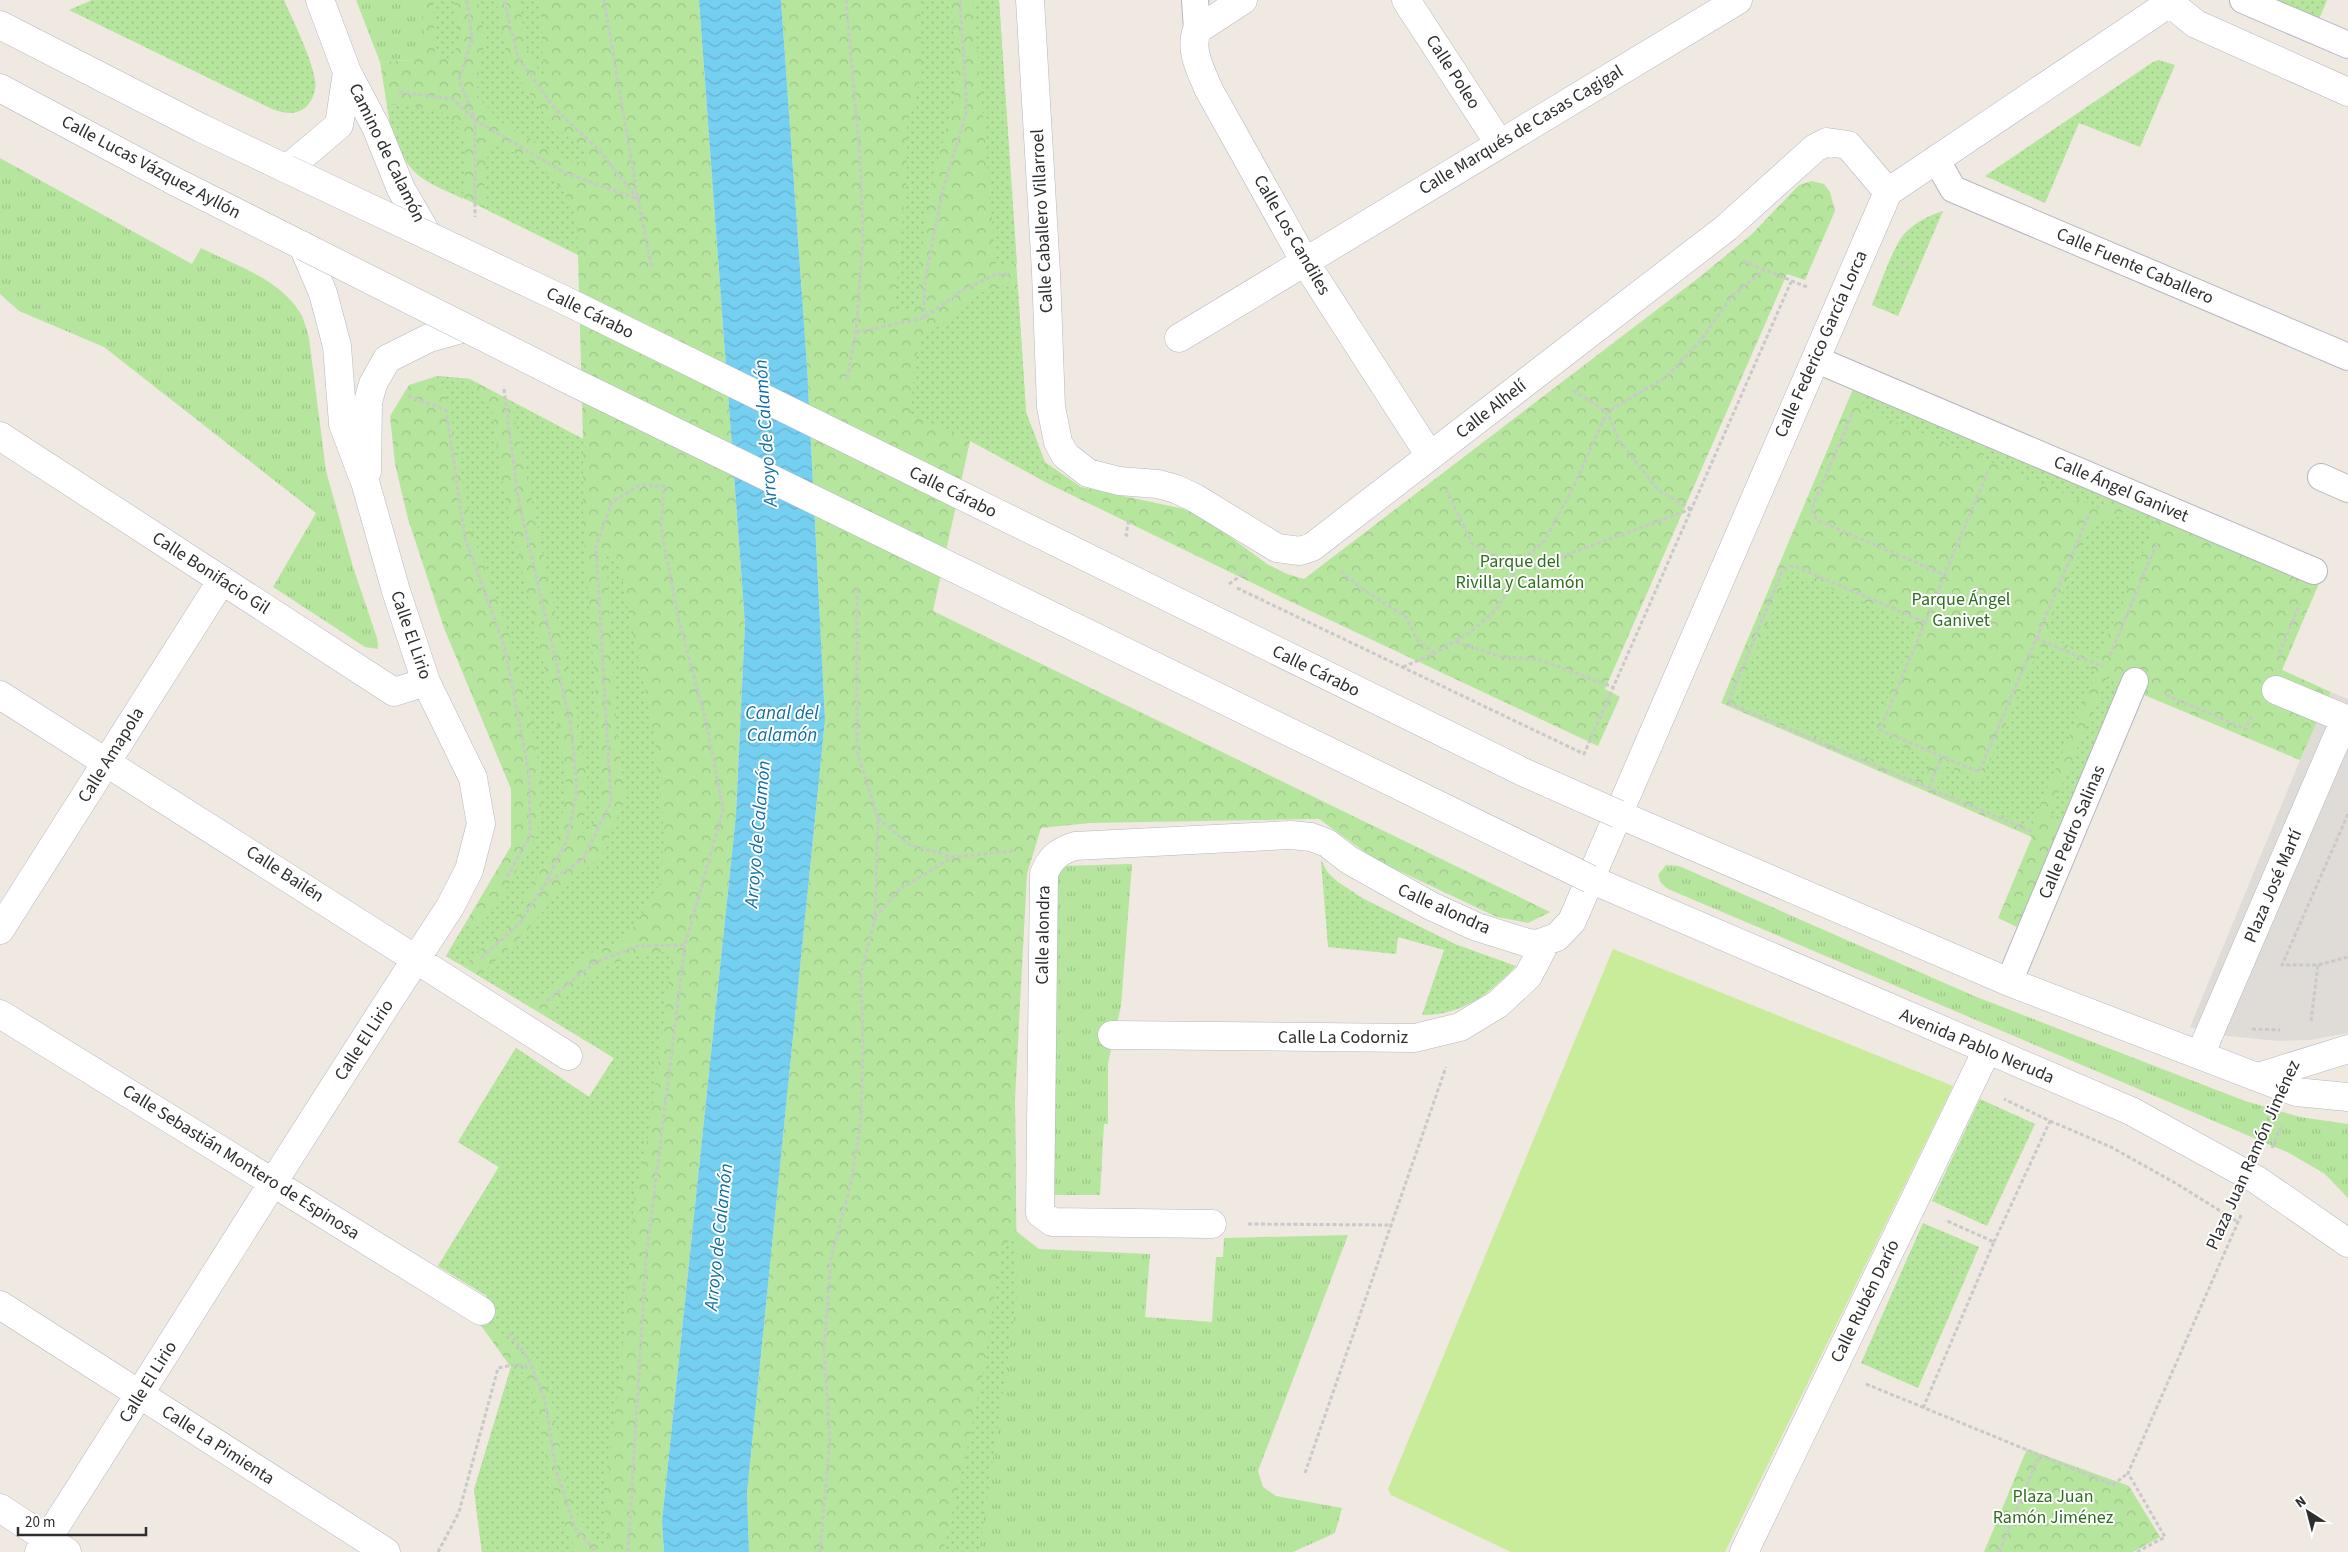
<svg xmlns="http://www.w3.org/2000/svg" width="2348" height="1552" font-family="'Source Sans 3',sans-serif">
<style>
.grass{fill:url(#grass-tufts)}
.park{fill:url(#park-crowns)}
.garden{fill:url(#garden-dots)}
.pitch{fill:#c9ec9a}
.plaza{fill:#dfdcd8}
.water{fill:url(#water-waves)}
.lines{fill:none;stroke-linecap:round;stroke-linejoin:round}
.pedestrian-casing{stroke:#b4b7c1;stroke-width:28}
.minor-casing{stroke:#b4b7c1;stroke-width:29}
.secondary-casing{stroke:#b4b7c1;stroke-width:29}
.path{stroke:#c9c9c9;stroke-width:3;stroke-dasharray:4 2.5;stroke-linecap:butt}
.pedestrian{stroke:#fff;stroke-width:26}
.minor{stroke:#fff;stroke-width:28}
.secondary{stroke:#fff;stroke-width:28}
.secondary-bridge-casing{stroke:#b4b7c1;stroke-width:29;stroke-linecap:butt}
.secondary-bridge{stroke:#fff;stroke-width:28}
.labels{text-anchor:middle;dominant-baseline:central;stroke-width:4;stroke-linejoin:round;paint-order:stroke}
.street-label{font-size:18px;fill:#2e2e2e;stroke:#fff}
.park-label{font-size:18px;fill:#2c6e1b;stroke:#fff}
.water-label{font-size:19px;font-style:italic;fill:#0d6fa3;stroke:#fff}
</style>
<defs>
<pattern id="grass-tufts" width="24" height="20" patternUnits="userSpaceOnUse" patternTransform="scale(1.25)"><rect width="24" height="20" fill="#b6e59e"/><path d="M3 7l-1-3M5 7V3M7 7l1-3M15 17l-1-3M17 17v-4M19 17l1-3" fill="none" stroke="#9dc588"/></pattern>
<pattern id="park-crowns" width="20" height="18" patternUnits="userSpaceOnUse" patternTransform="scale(1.25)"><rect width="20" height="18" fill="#b6e59e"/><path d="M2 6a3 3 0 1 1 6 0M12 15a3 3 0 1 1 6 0" fill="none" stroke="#9dc588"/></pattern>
<pattern id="garden-dots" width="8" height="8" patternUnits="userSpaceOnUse" patternTransform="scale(1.25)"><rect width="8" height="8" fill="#b6e59e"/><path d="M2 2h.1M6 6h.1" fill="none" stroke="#9dc588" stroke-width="1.8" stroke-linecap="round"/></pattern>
<pattern id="water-waves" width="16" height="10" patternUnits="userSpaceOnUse" patternTransform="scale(1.25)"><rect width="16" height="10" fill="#75cff0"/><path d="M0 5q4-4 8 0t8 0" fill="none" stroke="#66b2ce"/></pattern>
</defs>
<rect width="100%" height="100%" fill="#efe9e1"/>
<path class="grass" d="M356 0H454L460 39 410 60 380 62Z
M0 158 192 264 201 248C236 266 282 279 302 316 305 323 307 331 309 338L326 471 353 567 377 638 378 649 365 647 273 587 316 513 104 347 19 311 0 294Z
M1132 864 1121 1006 1108 1063V1124H1104L1100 1195H1053L1051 875 1060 866Z
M1666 865 1679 866 1974 996 2245 1101 2300 1117 2348 1124V1198L2325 1174 2289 1153 1668 889 1661 883 1658 875Z
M1015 1099 1016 1231 1039 1249 1150 1254 1145 1317 1212 1322 1216 1257H1223L1224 1238 1348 1235 1258 1471 1263 1487 1276 1496 1342 1508 1335 1533 1293 1552H830Z"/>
<path class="park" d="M420 0H699L745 624 736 815 662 1521 664 1552H482L474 1490 511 1367 479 1323 487 1296 438 1266 499 1167 458 1142 516 1048 589 1097 614 1058 446 956 511 846V789L444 628 408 519 395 464 390 416 409 385 437 376 470 379 583 439 578 255 419 176 390 125 380 62 410 60 425 43Z
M781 0H999L1026 412 1045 462 1081 487 1184 509 1206 519 1267 564 1287 574 1304 579 1701 276 1752 234 1799 185 1812 181 1824 184 1830 192 1835 211 1805 280 1787 274 1605 689 1620 697 1598 746 1281 597 1051 485 970 441 933 611 1550 912 1528 923 1497 917 1376 860 1319 819 1090 823 1041 828 1027 874 1015 1099 1017 1298 979 1552H749L747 1493 825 720 807 366Z
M1858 377 2323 574 2282 670 2331 692 2300 760 2137 692 2034 935 1998 918 2032 837 1721 703Z
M2027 1449 2129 1486 2160 1537 2133 1552H1984Z"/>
<path class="garden" d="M92 0H284C294 23 311 56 315 80 317 90 312 102 305 108 294 116 283 113 272 109L69 10Z
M433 0H454L460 39 451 59 435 55Z
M478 0H496L508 63 552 125 587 152 586 162H571L502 123 477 96 479 68 485 41Z
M519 0H540L544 81 526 46Z
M920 0H951L956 74 953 104 931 185 918 270 920 297 916 305 894 314 907 171V125L922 74Z
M973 0H999L1017 264 996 266Z
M2262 0H2327L2317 24Z
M2159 60 2175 65 2140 147 2079 123 2045 203 1985 176 2153 62Z
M387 104C402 106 418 106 433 110 474 118 465 169 463 199 450 192 430 185 418 175 397 156 391 131 387 104Z
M496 143C532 163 561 174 575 216 579 227 577 243 578 254L487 210C484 188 480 160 496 143Z
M1943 211 1898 316 1872 305C1880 286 1893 245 1906 232 1916 222 1930 215 1943 211Z
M1006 286 1018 290 1026 412 1051 485 970 440 911 414 914 366 923 333C930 330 939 327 945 322 967 305 976 288 1006 286Z
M437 376 470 379 492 411 504 492 558 727 567 789 558 838 514 920 476 953 465 967 446 956 465 924 480 925 496 906 533 843 540 821 542 780 523 685 510 637 472 531 449 405Z
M1869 387 1980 433 1971 454 1861 407Z
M511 401 583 439V523L602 782 601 809 590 830 583 833 581 827 586 810 588 783 578 720Z
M1991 438 2134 500 2099 508 1982 458Z
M2147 509 2159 514 2098 658 2044 635 2092 524Z
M606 554H617L655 740 664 836 660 883 646 908 625 940 593 952 564 973 539 998 526 1004 479 976 526 932 562 888 602 856 625 799 616 720Z
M1790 571 1918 626 1872 734 1932 760 1924 781 1734 701Z
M2040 646 2097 671 2031 827 1937 788 1946 766 1981 781Z
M2108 675 2129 684 2070 824 2049 815Z
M1321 860 1328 873 1338 882 1364 899 1455 944 1516 966C1491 993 1461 1016 1422 1015L1444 950 1398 937 1396 954 1328 947Z
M668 952 672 958 648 1137 634 1201 628 1288 618 1393 604 1488 606 1532 611 1543 603 1544C558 1511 564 1448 551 1399 548 1385 541 1372 535 1359L518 1355 483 1311 487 1296 438 1266 499 1167 458 1142 516 1048 589 1097 614 1058 544 1014 600 968 641 954Z
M1980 1099 2035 1124 1987 1226 1932 1201Z
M1923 1223 1979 1247 1918 1388 1861 1363Z
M1016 1231 1017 1298 979 1552H943L966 1455 984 1368 1001 1251Z
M511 1367 521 1371 530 1381 550 1478 570 1540 580 1552H482L474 1490Z"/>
<path class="pitch" d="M1613 949 1953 1086 1725 1552H1511L1391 1495 1388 1489Z"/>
<path class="plaza" d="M2331 692 2348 699V1033L2310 1040 2278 1041 2218 1035 2190 1027 2300 760Z"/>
<path class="water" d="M699 0H781L807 366 825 720 747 1493 749 1552H664L662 1521 736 815 745 624Z"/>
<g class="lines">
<g class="pedestrian-casing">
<path id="pedestrian" d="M1195 0 1197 30
M2243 0 2348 45
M1936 159 1953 189 2348 357
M1815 359 2314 571
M2321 477 2348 489
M2009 982 2135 681"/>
</g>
<g class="minor-casing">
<path id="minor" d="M320 0 347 72 376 127 401 189 427 234
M1030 0 1046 272 1051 407 1058 442 1065 455 1088 473 1119 481 1158 484 1176 489 1195 498 1277 548 1300 551 1312 547 1726 228 1815 148 1827 142 1848 145 1888 192
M1243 0 1197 30C1189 50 1201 71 1209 90L1305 262 1430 456
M1406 0 1499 143
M2170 3 2196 24 2348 92
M287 169 339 125 347 72
M1179 338 1738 0
M0 436 394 692 426 682
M367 471 368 402 373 384 387 359 429 338 465 328
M2276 690 2348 720
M0 695 568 1056
M0 930 222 580
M0 1014 481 1311
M1112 1035 1415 1038 1460 1027 1498 1004 1528 976 1546 942
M2200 1055 2345 719
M1212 1224 1052 1222 1040 1213 1044 874C1050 858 1059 851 1075 846L1291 835 1311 837 1327 843 1349 860 1431 906 1477 927 1528 943 1537 944 1557 937 1572 921 1888 192 2174 0
M0 1305 386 1552
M0 1508 67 1552
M39 1552C177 1337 310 1120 450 907L469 870 481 824 473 778 426 682 396 591 366 485 343 424 337 346 323 293 303 246
M1744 1552 1987 1050"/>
</g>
<g class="secondary-casing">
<path id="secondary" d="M0 25 201 128 287 169
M0 88 174 181 303 246
M1618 814 2009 982 2296 1092 2348 1097
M1590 879 2131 1111 2257 1180 2348 1243
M2258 1077 2348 1049"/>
</g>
<path class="path" d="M467 0 472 38 459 80 475 120V217
M604 0 638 199 652 268
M846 0 860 157 863 238 856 332 847 379
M399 92 453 99 475 120 565 173 638 199 598 149 554 108 518 57 504 0
M1743 261 1807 287
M924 318 925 281 942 193 967 110 960 0
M856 332 924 318 963 290 994 275 1010 274
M504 389 518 498 571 726 577 791 567 840 545 884
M408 396 446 410 465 538 504 645 529 772 530 836 506 879
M1852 414 1812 508 1813 514 1817 520 1945 575
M1988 471 1880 730 1979 772 2089 515
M1446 489 1472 544 1514 567 1544 563 1691 509
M1691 509 1658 490 1620 442 1607 412 1666 377 1701 340 1732 296 1764 270
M1128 536 1126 535 1129 519
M1341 571 1358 586 1406 617 1417 640 1434 653
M1229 584 1247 571
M1237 588 1584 754 1791 282
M1925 622 1794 566 1788 567 1782 572 1728 703 2033 832
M2036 638 2103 667
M1456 642 1499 656 1540 660 1613 687
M2279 653 2300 604
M2110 655 2157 543
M1403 667 1435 653 1469 633 1495 611 1512 585 1514 567 1544 541 1573 488 1607 412 1573 390
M2166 695 2246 729 2252 716
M1929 788 1942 756
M2348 814 2282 965H2318L2348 957
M878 818 910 845 953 857
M875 917 900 889 953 857 1014 851
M481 958 520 923 544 885 583 859 611 802 596 546 612 502 640 485 664 486 661 527 678 617 706 721 723 810 685 945 646 1259 628 1552
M547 1001 594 963 638 946 685 945
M2311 1021 2318 965
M2252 1029 2280 1030
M2050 1121 2111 1147 2177 1184 2238 1222
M2272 1148 2281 1126
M1248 1224 1391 1225
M1994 1242 2050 1121 2004 1099
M509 1333 529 1360 545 1400 556 1470 575 1528 596 1552
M1866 1384 2113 1485 2128 1473
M1923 1408 1994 1242 1945 1220
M1305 1473 1446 1067
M438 1552 459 1512 498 1368 517 1364 532 1369
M820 1552 830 1438 824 1348 831 1258 851 1183 861 1120 863 1049 861 973 875 918 878 818 857 751V586
M1999 1552 2039 1456
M2137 1552 2165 1537 2128 1473 2242 1213"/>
<use href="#pedestrian" class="pedestrian"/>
<use href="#minor" class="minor"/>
<use href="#secondary" class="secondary"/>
<g class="secondary-bridge-casing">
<path id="secondary-bridge" d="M287 169 562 299 1523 772 1618 814
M303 246 567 379 1590 879"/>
</g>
<use href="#secondary-bridge" class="secondary-bridge"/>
</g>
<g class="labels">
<g class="street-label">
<text transform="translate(1453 72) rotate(57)">Calle Poleo</text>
<text transform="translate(1521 130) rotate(-31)">Calle Marqués de Casas Cagigal</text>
<text transform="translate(387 153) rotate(64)">Camino de Calamón</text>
<text transform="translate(151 167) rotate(28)">Calle Lucas Vázquez Ayllón</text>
<text transform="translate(1042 221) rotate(-93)">Calle Caballero Villarroel</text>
<text transform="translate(1292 235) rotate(60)">Calle Los Candiles</text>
<text transform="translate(2135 266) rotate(23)">Calle Fuente Caballero</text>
<text transform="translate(590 313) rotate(26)">Calle Cárabo</text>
<text transform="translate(1821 344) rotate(-66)">Calle Federico García Lorca</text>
<text transform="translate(1491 409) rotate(-38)">Calle Alhelí</text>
<text transform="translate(2121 489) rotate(23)">Calle Ángel Ganivet</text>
<text transform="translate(953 492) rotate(26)">Calle Cárabo</text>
<text transform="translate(211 573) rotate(33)">Calle Bonifacio Gil</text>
<text transform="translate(411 635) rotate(71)">Calle El Lirio</text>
<text transform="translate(1316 671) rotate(26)">Calle Cárabo</text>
<text transform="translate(111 755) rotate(-58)">Calle Amapola</text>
<text transform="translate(2072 832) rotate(-67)">Calle Pedro Salinas</text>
<text transform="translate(285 874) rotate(33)">Calle Bailén</text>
<text transform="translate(2273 886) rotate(-67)">Plaza José Martí</text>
<text transform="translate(1444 909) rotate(24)">Calle alondra</text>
<text transform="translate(1043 935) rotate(-89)">Calle alondra</text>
<text x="1343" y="1037">Calle La Codorniz</text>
<text transform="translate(364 1040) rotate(-57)">Calle El Lirio</text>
<text transform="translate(1977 1046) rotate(23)">Avenida Pablo Neruda</text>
<text transform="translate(2253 1155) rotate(-66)">Plaza Juan Ramón Jiménez</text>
<text transform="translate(241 1162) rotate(32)">Calle Sebastián Montero de Espinosa</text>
<text transform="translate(1865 1301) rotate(-64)">Calle Rubén Darío</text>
<text transform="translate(148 1382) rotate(-58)">Calle El Lirio</text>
<text transform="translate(218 1445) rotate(33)">Calle La Pimienta</text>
</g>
<g class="park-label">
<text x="1520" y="561">Parque del<tspan x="1520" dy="21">Rivilla y Calamón</tspan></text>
<text x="1961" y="599">Parque Ángel<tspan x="1961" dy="21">Ganivet</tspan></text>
<text x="2053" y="1496">Plaza Juan<tspan x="2053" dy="21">Ramón Jiménez</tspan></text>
</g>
<g class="water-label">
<text transform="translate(766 433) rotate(-94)">Arroyo de Calamón</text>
<text x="782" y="713">Canal del<tspan x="782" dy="22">Calamón</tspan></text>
<text transform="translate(758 834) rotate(-85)">Arroyo de Calamón</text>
<text transform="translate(719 1237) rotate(-84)">Arroyo de Calamón</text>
</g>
</g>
<g transform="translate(2308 1512) rotate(324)" stroke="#ffffff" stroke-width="4" paint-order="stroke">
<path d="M0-4L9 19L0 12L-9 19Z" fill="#2e2e2e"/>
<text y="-8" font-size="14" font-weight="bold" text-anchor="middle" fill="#2e2e2e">N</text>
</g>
<path d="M18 1527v8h128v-8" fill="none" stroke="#2e2e2e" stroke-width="2.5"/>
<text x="25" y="1527" font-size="15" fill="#2e2e2e" stroke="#ffffff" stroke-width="4" paint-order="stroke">20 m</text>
</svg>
